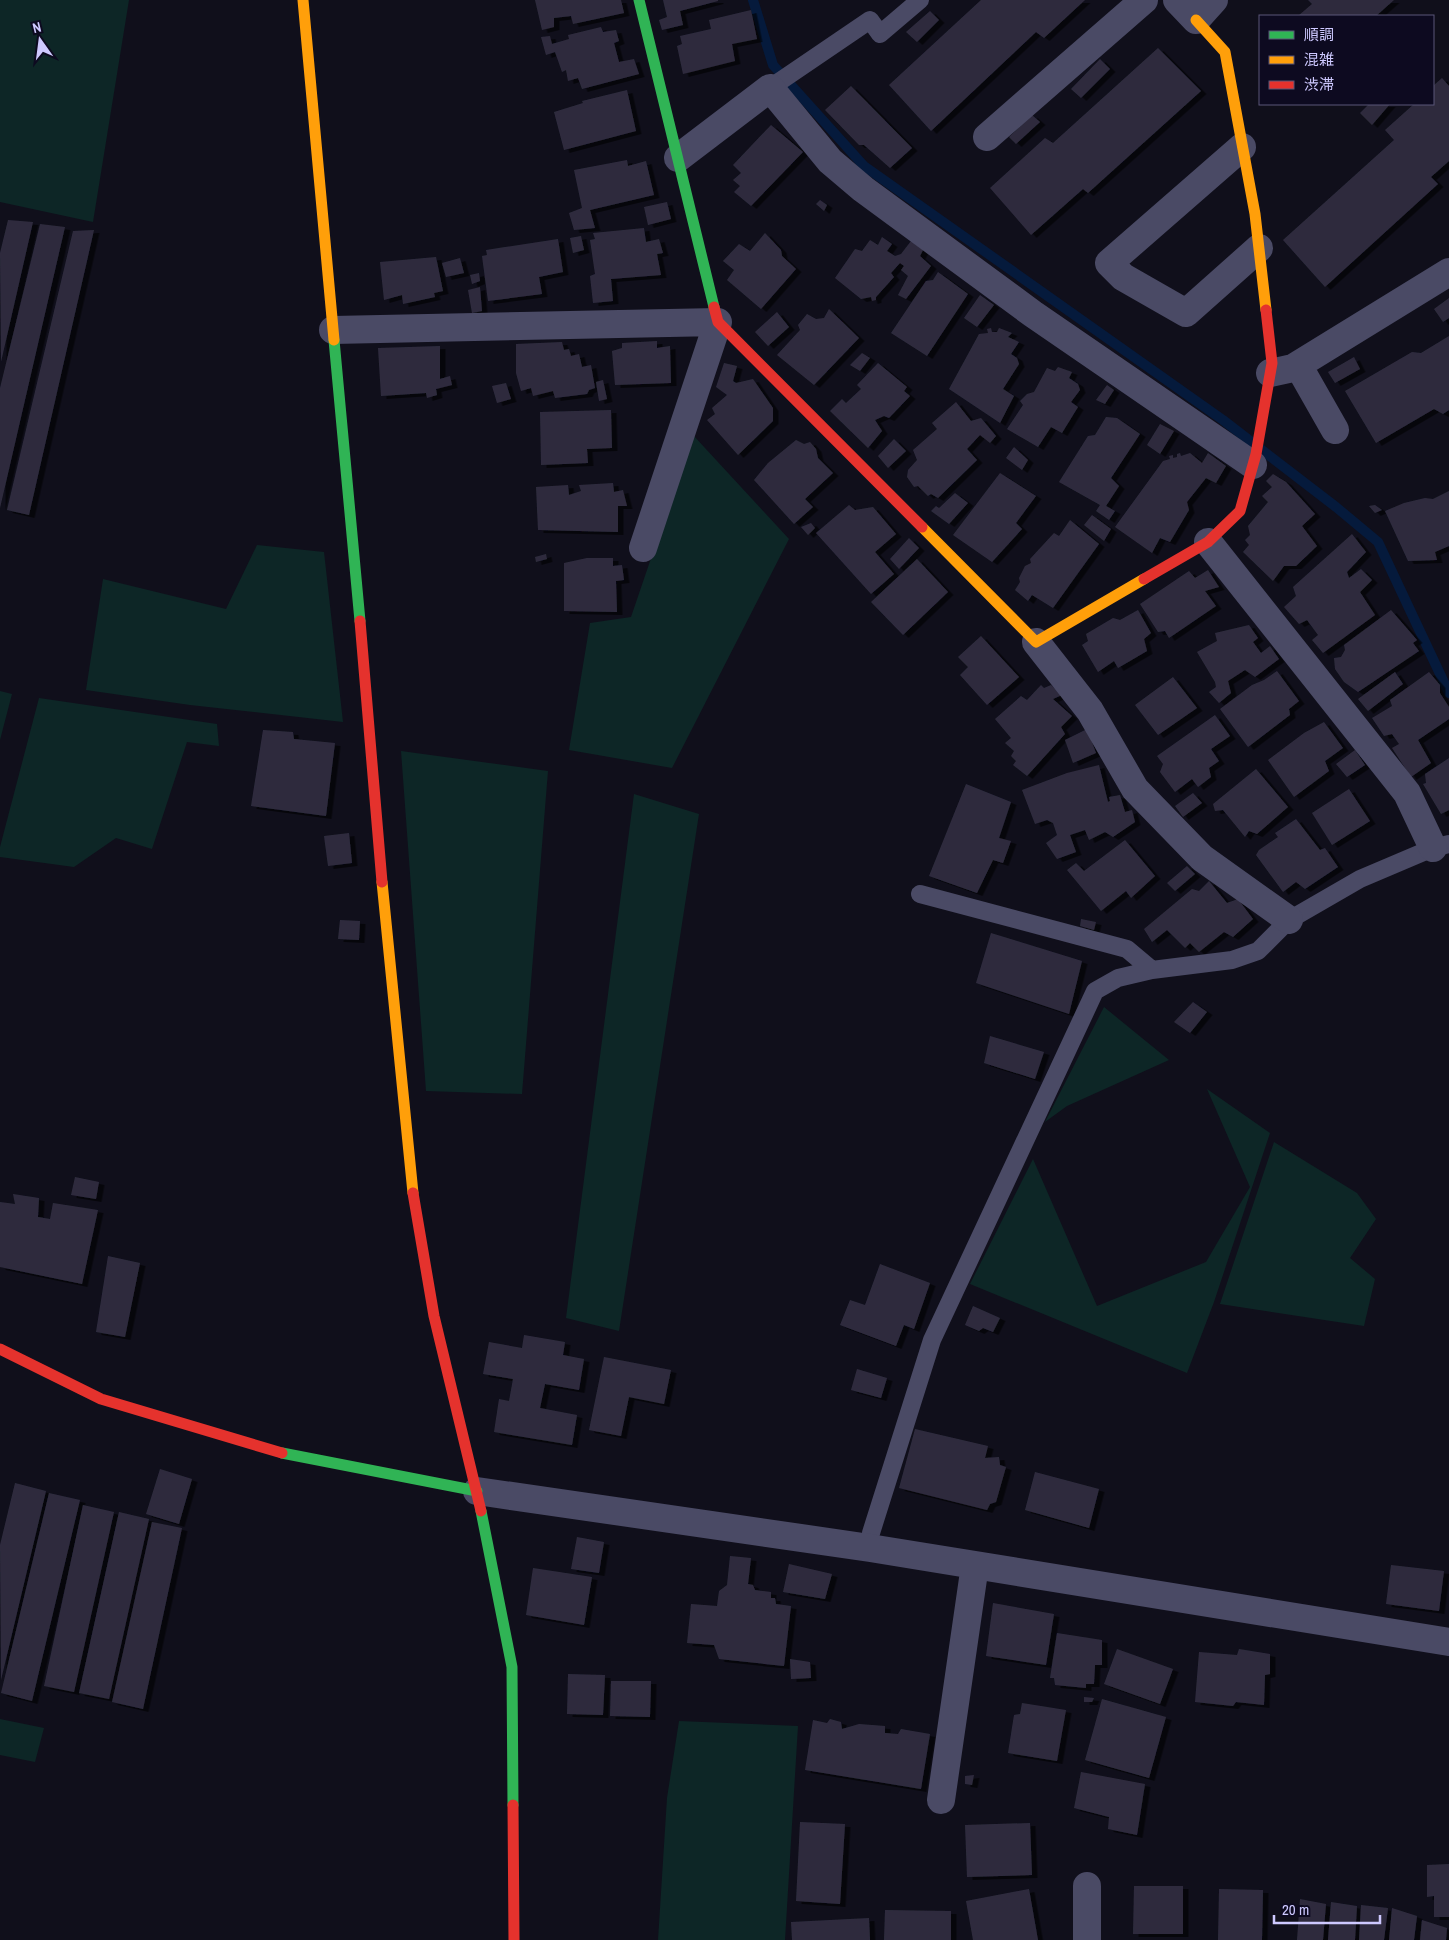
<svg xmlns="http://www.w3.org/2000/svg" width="1449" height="1940" font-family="'Archivo Narrow','Noto Sans JP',sans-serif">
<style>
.green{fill:#0d2626}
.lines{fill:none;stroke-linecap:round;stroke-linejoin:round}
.stream{stroke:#051a3c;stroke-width:10}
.building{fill:#2e2c3e;filter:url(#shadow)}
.lane{stroke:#4a4a65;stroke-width:18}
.street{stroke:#4a4a65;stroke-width:28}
.fast{stroke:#30b455;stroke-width:11}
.slow{stroke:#ff9f0a;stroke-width:11}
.jam{stroke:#e5322d;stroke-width:11}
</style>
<defs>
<filter id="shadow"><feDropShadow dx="5.5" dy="3" stdDeviation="0" flood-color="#0009"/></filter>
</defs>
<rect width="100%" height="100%" fill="#100f1b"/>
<path class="green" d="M0 0H129L93 222 0 202Z
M693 435 789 539 672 768 569 750 590 623 631 617Z
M257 545 324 552 343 722 190 705 86 690 103 579 226 609Z
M0 691 12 694 0 740Z
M39 698 217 724 219 746 187 742 152 849 116 838 74 867 0 857V847Z
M401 751 548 771 522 1094 426 1091Z
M634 794 699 814 619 1331 566 1318Z
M1104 1007 1169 1060 1067 1106 1045 1122Z
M1207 1089 1270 1133 1214 1302 1187 1373 970 1284 1033 1159 1097 1306 1206 1262 1250 1187Z
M1274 1142 1357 1193 1376 1219 1350 1258 1375 1279 1364 1326 1220 1304Z
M0 1719 44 1728 35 1762 0 1755Z
M679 1721 798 1726 785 1940H658L667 1798Z"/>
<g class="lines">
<path class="stream" d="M753 0 773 65 864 166 1223 420 1336 507 1378 542 1449 693"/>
</g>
<path class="building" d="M535 0H621L624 13 573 24 571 16 554 18V27L542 30Z
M663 0H718V1L680 11 683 25 662 30 659 20 667 17Z
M981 0H1085L1044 38 1036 32 931 131 889 85Z
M1308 0H1394L1376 16H1298L1312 4Z
M751 10 757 39 732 44 735 61 683 74 677 46 682 44 680 36 711 29 709 20Z
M930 11 939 20 917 42 906 32Z
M601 27 603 32 616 30 619 41 614 43 619 62 634 59 639 74 582 89 578 78 568 81 566 70 562 72 555 52 546 55 541 37 550 36 552 44 569 39 568 35Z
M1158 48 1201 91 1088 193 1083 189 1031 235 990 188 1045 138 1053 143Z
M1100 59 1110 69 1081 98 1071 89Z
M1442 78 1449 86V161L1431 177 1438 184 1325 287 1283 240 1394 140 1385 130 1414 104H1433V86Z
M851 86 912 148 890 168 864 145H859L825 110Z
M627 90 636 131 564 150 554 112 583 103 582 101Z
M1369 104H1390L1372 125 1360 113Z
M1032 115 1040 122 1016 144 1009 137Z
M771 125 803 152 751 206 734 192 740 186 733 180 741 173 733 165Z
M627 160 628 166 646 161 654 195 590 210 595 228 574 230 569 213 582 208 574 170Z
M820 200 827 205 824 211 816 204Z
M667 202 671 219 648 225 644 207Z
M8 220 33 222 1 362 0 253Z
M40 224 65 227 0 508V388Z
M644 228 646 242 659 239 663 253 657 254 661 275 611 279 613 301 593 303 590 276 595 274 590 240 595 239 593 233Z
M94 230 29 515 7 510 73 231Z
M765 233 781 250 782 256 796 269 761 309 727 280 734 270 723 261 739 244 750 251Z
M581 236 584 250 573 253 570 238Z
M882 237 892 244 887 251 895 256 901 254 911 241 923 250 920 256 931 266 906 299 898 295 908 276 901 270 904 266 900 263 891 273 894 277 876 297V300L872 301 871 297 861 299 835 278 855 249 862 251 870 240 878 245Z
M558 239 563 272 539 277 542 294 488 301 482 256 487 255 486 250Z
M436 257 443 291 434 293 435 297 403 304 402 295 384 300 380 262Z
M460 258 464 273 446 277 442 263Z
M938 272 968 294 927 356 891 333 926 281 933 280Z
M479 273 480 281 472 284 470 275Z
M480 287 482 311 472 313 468 290Z
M980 295 994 305 977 327 964 318Z
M1449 298V318L1443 322 1434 309Z
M829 309 859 338 814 385 777 355 800 330 798 325 807 314 816 319 824 318Z
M777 312 789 327 768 346 755 332Z
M991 328 992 332H997L999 328 1012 333 1008 337 1019 342 1011 354 1017 358 1019 364 1003 389 1014 396 1000 423 949 389 979 334 988 333 987 329Z
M1449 336V410L1443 414 1434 409 1376 443 1345 391 1412 352 1421 353Z
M657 341V348L670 346 671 383 615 385 612 351 622 348V343Z
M562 342 564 350 569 349 571 356 579 354 582 367 591 365 595 388 589 390 587 394 555 398 553 391 533 396 531 388 521 391 516 373V344Z
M440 346V379L450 376 452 385 436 389 437 395 427 398 426 393 381 396 378 348Z
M862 353 870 358 860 371 850 365Z
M1354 357 1360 369 1335 383 1328 372Z
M724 363 737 366 733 381 736 383 753 379 773 408V421L738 455 707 420 715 414 712 408 727 395 716 387Z
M878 363 907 387 904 391 910 396 889 418 884 416 875 420 882 431 868 448 830 411 842 399 846 403 861 389 857 385Z
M1058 367 1072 372 1069 378 1078 384 1080 390 1071 402 1078 407 1062 433 1051 427 1038 447 1007 429 1023 405 1020 401 1027 394 1034 392 1047 368 1055 371Z
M603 380 607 399 599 401 596 382Z
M506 383 511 399 497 403 492 386Z
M1107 385 1114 390 1105 404 1096 400Z
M956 402 971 421 981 418 996 436 990 443 980 435 967 449 977 460 938 498 931 494 928 496 918 486 914 487 907 477 908 470 917 460 913 450 937 429 932 423Z
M611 410 612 448 587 449 588 463 541 465 540 412Z
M1106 417 1117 418 1140 434 1111 478 1119 486 1106 506 1115 511 1109 520 1096 511 1100 505 1059 482 1088 436 1095 435Z
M1160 424 1174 431 1160 454 1147 445Z
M894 439 906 451 888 468 878 456Z
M796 440 804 444 810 442 816 449 818 458 833 473 805 499 813 507 794 524 754 480 768 463Z
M1014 447 1028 460 1022 470 1006 458Z
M1180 453 1181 456 1190 453 1202 463 1208 453 1226 466 1216 483 1206 478 1187 502 1189 510 1170 542 1160 538 1152 553 1115 527 1163 461 1170 459 1169 456 1173 455V458L1177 457V454Z
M1000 473 1036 496 1016 523 1022 529 992 562 953 535Z
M1273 474 1286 482 1315 514 1302 526 1317 546 1296 566H1284L1273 581 1243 552 1249 545 1245 540 1250 535 1248 526 1268 502 1262 496 1272 487 1266 481Z
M613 483 614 492 623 490 627 506H618V532L538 530 536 487 568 485 569 495 581 491 579 485Z
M1449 491V546L1435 552 1437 560 1408 561 1385 511 1404 503 1425 498 1433 499Z
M955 493 968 503 949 524 931 511 936 506 939 508Z
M849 505 855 510 873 507 896 534 875 552 894 574 871 594 816 533Z
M1375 505 1382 510 1375 513 1369 506Z
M1092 515 1111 529 1104 541 1084 525Z
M1070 520 1099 544 1053 608 1032 595 1028 601 1015 590 1020 582 1019 578 1025 566 1031 563 1030 559 1054 533 1059 536Z
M811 523 815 528 808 535 801 527Z
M1352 534 1366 552 1347 572 1349 578 1361 569 1372 580 1360 592 1375 615 1323 653 1312 640 1318 635 1307 620 1299 624 1284 607 1296 596 1293 587Z
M909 538 919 548 899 569 890 559Z
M546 554 547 559 536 562 535 557Z
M587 558H613V566L622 565 624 580 616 581 617 612 564 611V563Z
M917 559 948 592 903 635 871 602Z
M1208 570 1219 587 1205 591 1216 606 1169 638 1165 631 1158 632 1140 604 1189 571 1195 578Z
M1138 610 1151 633 1144 639 1147 651 1118 668 1114 661 1098 672 1082 645 1088 641 1086 634 1113 618 1120 620Z
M1391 610 1417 640 1413 643 1419 651 1358 692 1344 682 1335 669 1334 658 1341 657 1345 650 1344 645Z
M1249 625 1258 638 1253 642 1261 653 1270 646 1279 659 1255 677 1245 670 1228 681 1231 693 1219 703 1209 692 1216 687 1215 682 1197 652 1217 641 1215 633Z
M981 636 1019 677 987 705 960 675 968 667 958 657Z
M1277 671 1299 701 1289 709 1290 715 1248 747 1220 709 1252 685 1264 680Z
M1395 672 1403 684 1368 711 1358 699Z
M1429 672 1440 685V693L1449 707V719L1418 740 1431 763 1411 777 1392 748 1399 744 1392 734 1384 736 1372 718 1392 706 1390 700Z
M1173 677 1197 708 1158 735 1135 705Z
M1041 685 1044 688 1051 685 1062 695 1053 699 1072 716 1061 727 1065 734 1027 776 1013 765 1016 761 1011 756 1014 751 1005 743 1011 738 995 719 1021 696 1027 700Z
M1215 715 1230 736 1211 749 1219 761 1209 768 1211 777 1198 787 1192 779 1175 792 1160 772 1163 764 1157 756Z
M1324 722 1343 748 1325 761 1329 771 1294 797 1268 760 1304 733Z
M1087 729 1096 753 1073 763 1065 740Z
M263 730 293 732 294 739 335 743 326 816 251 806Z
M1355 750 1365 765 1347 777 1336 764Z
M1449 758V810L1441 814 1423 784 1426 783 1425 774Z
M1099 765 1108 802 1110 801 1109 797 1120 795 1125 812 1132 810 1135 822 1113 837 1105 832 1089 840 1085 830 1070 835 1076 852 1057 859 1046 843 1057 835 1053 823 1047 820 1035 824 1022 790 1067 773Z
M1256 769 1288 807 1257 834 1249 831 1245 837 1223 810 1215 811 1213 804Z
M966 784 1011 802 999 838 1011 841 1003 863 993 860 977 893 929 876Z
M1349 789 1370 821 1332 845 1312 813Z
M1193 793 1202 803 1183 817 1175 806Z
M1296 819 1320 850 1325 848 1338 867 1305 889 1296 882 1283 892 1256 855 1259 850 1278 837 1275 833Z
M349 833 352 863 328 866 324 836Z
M1125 840 1155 876 1131 898 1126 891 1101 911 1067 870 1076 863 1084 871Z
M1187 866 1195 874 1175 891 1167 883Z
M1209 881 1227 903 1238 899 1253 919 1233 937 1224 932 1199 952 1190 943 1185 948 1167 930 1152 942 1144 929 1192 889 1199 891Z
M1081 919 1096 922 1094 930 1080 926Z
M340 920 360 921 359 940 338 939Z
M991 933 1082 961 1069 1014 976 983Z
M1193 1002 1207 1012 1190 1033 1174 1022Z
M990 1036 1044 1052 1035 1079 984 1063Z
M75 1177 99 1182 96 1199 71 1195Z
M13 1194 39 1198 38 1217 50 1219 53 1203 98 1210 82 1284 0 1267V1202L15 1204Z
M108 1256 140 1263 125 1337 96 1332Z
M880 1264 930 1283 914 1329 904 1325 896 1346 840 1325 850 1300 865 1305Z
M973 1306 1000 1318 993 1332 983 1328 979 1331 965 1325Z
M524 1335 565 1342 563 1355 584 1359 579 1390 545 1384 540 1408 577 1415 572 1445 494 1432 499 1399 509 1401 513 1379 483 1374 489 1342 522 1348Z
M604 1357 671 1370 664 1404 629 1397 621 1436 589 1430Z
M857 1369 887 1378 881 1398 851 1390Z
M915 1429 988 1446 985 1458 999 1457 1000 1465 1006 1467 996 1502 990 1504 987 1510 899 1488Z
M160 1469 192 1479 179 1524 146 1514Z
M1035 1472 1099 1489 1089 1528 1025 1510Z
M15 1483 46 1491 1 1680 0 1545Z
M49 1493 80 1500 32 1701 1 1693Z
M83 1505 114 1512 74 1692 44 1686Z
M119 1512 149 1519 109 1699 79 1693Z
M152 1522 182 1528 143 1709 112 1702Z
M577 1537 604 1542 599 1573 571 1569Z
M730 1556 751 1558 748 1584 753 1585 755 1590 771 1592V1598H775L776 1604 791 1606 784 1666 719 1659 714 1645 687 1643 691 1604 717 1606 719 1591 727 1585Z
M789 1564 832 1574 825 1599 783 1592Z
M1391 1565 1444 1571 1439 1611 1386 1604Z
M533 1568 592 1577 584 1625 526 1615Z
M993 1603 1054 1614 1046 1665 986 1656Z
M1057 1633 1102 1640V1665H1095L1094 1684H1086V1688L1055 1685 1054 1678H1050Z
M1117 1649 1173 1669 1160 1704 1104 1684Z
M1239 1649 1270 1654V1674L1265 1675 1264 1705 1236 1702 1233 1706 1195 1702 1199 1652 1237 1655Z
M790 1659 810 1662 811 1678 791 1679Z
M568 1674 605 1675 603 1715 567 1714Z
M611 1681H651L650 1717 610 1716Z
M1084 1697 1094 1698 1092 1702H1084Z
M1102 1699 1166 1717 1149 1778 1085 1760Z
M1022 1703 1066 1710 1057 1761 1008 1753 1014 1715 1020 1714Z
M830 1719 841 1722 842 1729 859 1724 885 1726V1733L898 1734 901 1729 930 1734 921 1789 805 1770 813 1720 827 1723Z
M1081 1772 1145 1784 1137 1835 1108 1829 1109 1817 1074 1808Z
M974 1775 972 1785 965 1784V1776Z
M800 1822 845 1824 840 1904 796 1901Z
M1030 1823 1032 1875 967 1877 965 1825Z
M1449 1864V1917H1434V1896L1427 1897V1865Z
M1134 1886H1183V1934H1133Z
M1029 1889 1038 1940H973L966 1901Z
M1219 1889 1263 1890 1262 1940H1218Z
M1300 1899 1326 1904 1323 1940H1297Z
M1331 1902 1357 1906 1355 1940H1328Z
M1361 1905 1388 1908 1384 1940H1359Z
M1392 1908 1417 1916 1414 1940H1389Z
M885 1910 951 1911V1940H884Z
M869 1918 870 1940H792L791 1922Z
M1422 1920 1447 1928 1446 1940H1420Z"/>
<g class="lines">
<path class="lane" d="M770 88 870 20 880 34 920 0
M920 894 1127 949 1152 970
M871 1533 932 1340 1095 991 1118 978 1152 970 1232 960 1258 951 1289 920 1360 879 1433 848 1449 844"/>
<path class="street" d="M1177 0 1196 20 1214 0
M987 137 1144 0
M1242 147 1109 263 1123 277 1186 313 1259 248
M678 158 770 88 830 161 863 189 1033 314 1253 465
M333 330 718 322 643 548
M1298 365 1335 430
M1270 373 1293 368 1449 272
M1208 542 1407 793 1433 848
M1036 642 1090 711 1135 789 1202 858 1289 920
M477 1491 870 1548 1449 1642
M941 1800 975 1565
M1087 1940V1886"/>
<path class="fast" d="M639 0 714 307
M334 340 360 621
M282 1453 477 1491
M481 1511 512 1667 513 1805"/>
<path class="slow" d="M303 0 334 340
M1196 20 1225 52 1255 214 1266 310
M922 527 1036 642 1144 579
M382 882 413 1193"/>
<path class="jam" d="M714 307 718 322 922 527
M1144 579 1208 542 1240 511 1256 454 1272 363 1266 310
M360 621 382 882
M413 1193 434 1316 481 1511
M0 1349 101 1399 282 1453
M513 1805 514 1940"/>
</g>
<rect x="1259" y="15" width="175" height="90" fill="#0d0a20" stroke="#5a5679"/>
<rect x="1269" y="31" width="25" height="8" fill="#30b455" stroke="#5a5679"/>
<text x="1304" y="40" font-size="15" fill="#cec9ff">順調</text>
<rect x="1269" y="56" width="25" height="8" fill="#ff9f0a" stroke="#5a5679"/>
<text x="1304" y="65" font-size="15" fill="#cec9ff">混雑</text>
<rect x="1269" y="81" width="25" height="8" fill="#e5322d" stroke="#5a5679"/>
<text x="1304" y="90" font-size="15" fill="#cec9ff">渋滞</text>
<g transform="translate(40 40) rotate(346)" stroke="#0d0a20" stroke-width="4" paint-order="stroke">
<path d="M0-4L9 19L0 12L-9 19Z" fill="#cec9ff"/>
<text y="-8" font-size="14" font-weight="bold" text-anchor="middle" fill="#cec9ff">N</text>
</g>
<path d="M1274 1915v8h106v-8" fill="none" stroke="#cec9ff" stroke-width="2.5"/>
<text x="1282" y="1915" font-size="15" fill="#cec9ff" stroke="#0d0a20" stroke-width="4" paint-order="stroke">20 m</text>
</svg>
